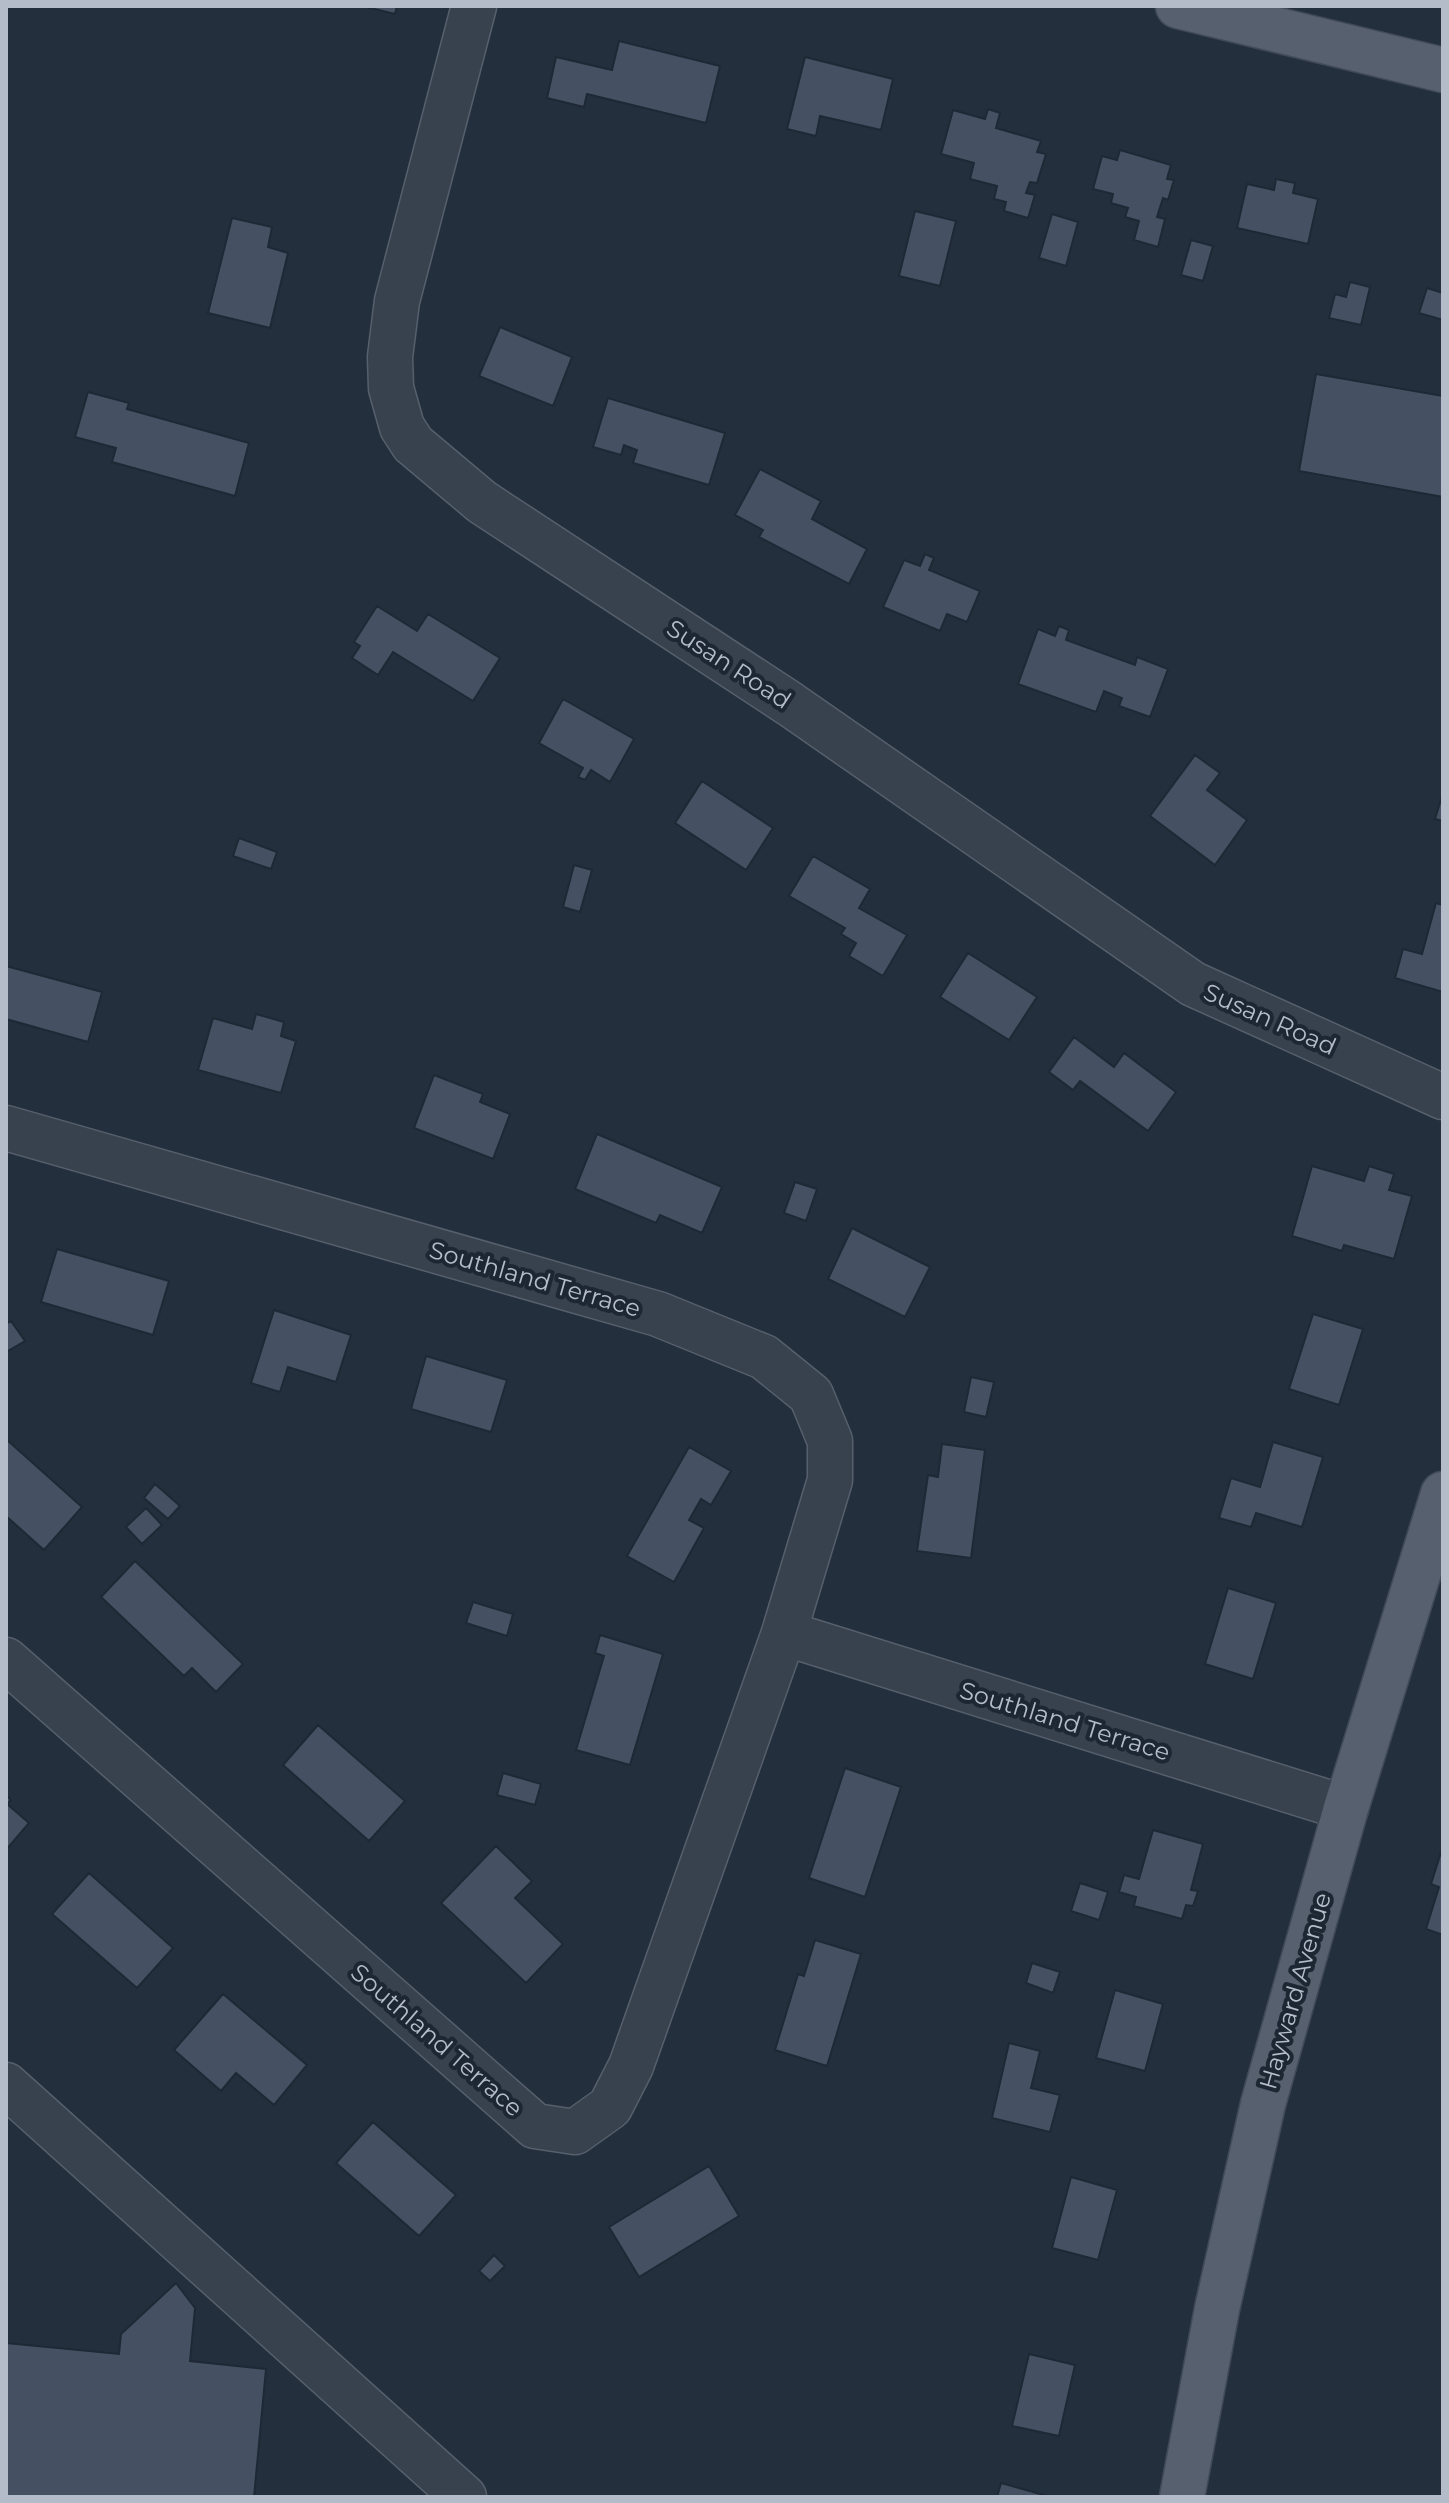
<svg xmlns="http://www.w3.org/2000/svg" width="1449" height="2503" font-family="Montserrat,sans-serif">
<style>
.building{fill:#455162;stroke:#1f2835;stroke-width:2}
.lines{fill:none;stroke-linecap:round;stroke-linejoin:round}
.minor-casing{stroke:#565f6c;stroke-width:47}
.major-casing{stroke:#414a57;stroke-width:47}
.minor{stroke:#38414e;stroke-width:44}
.major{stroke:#56606e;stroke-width:44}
.labels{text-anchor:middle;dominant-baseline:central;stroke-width:8;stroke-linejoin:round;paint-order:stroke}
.street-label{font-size:24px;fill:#b4bcc9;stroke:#1d2633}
</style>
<rect width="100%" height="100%" fill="#242f3e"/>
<path class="building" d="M362 6H397L395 14Z
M619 41 720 66 706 123 587 94 584 107 547 98 556 57 612 70Z
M805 57 893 79 881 130 820 116 816 136 787 129Z
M988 109 1000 113 996 128 1041 141 1037 152 1046 154 1037 183 1030 182 1026 193 1035 195 1028 218 1004 211 1006 202 994 199 997 186 970 179 974 163 941 154 953 110 985 119Z
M1120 150 1171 165 1167 179 1174 180 1168 200 1163 198 1157 217 1165 219 1158 247 1134 240 1139 221 1125 217 1128 208 1111 203 1113 194 1093 189 1102 156 1117 160Z
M1276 179 1295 183 1293 193 1318 199 1308 244 1237 228 1247 184 1274 190Z
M915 211 956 221 940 286 899 276Z
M1052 214 1078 222 1066 266 1039 258Z
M232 218 272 227 268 247 288 253 270 328 208 313Z
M1191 240 1213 246 1203 281 1181 275Z
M1350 282 1370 287 1361 325 1329 318 1335 294 1346 297Z
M1427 288 1443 293V320L1419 313Z
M500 327 572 357 553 406 479 376Z
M1316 374 1443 396V497L1299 471Z
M88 392 129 403 127 409 249 443 235 496 112 462 116 448 75 437Z
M608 398 725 433 709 485 633 463 637 450 624 445 621 455 593 447Z
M760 469 821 501 812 519 867 549 849 584 759 537 763 530 735 515Z
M925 554 934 558 929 570 980 591 967 622 947 614 940 631 883 607 904 560 920 566Z
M377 606 417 631 428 614 500 658 473 701 393 652 378 675 352 658 360 646 354 642Z
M1059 626 1069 630 1066 640 1135 665 1137 657 1168 669 1150 717 1119 706 1122 698 1104 691 1096 712 1018 684 1038 629 1055 636Z
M563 699 634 739 610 782 591 770 585 780 578 777 583 768 539 743Z
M1195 755 1220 773 1207 790 1247 820 1215 865 1150 816Z
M702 781 773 828 746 870 675 823Z
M1443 793V821L1435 819Z
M239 838 277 852 271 869 233 856Z
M813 856 870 889 859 908 907 935 883 976 849 956 856 943 841 934 845 928 789 896Z
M574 865 592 870 580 912 563 907Z
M1436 903 1443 905V992L1395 978 1403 949 1422 954Z
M968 953 1037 997 1009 1040 940 997Z
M6 966 102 992 88 1042 6 1019Z
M256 1014 284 1022 281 1036 296 1041 281 1093 198 1070 213 1018 252 1029Z
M1074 1037 1114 1067 1124 1053 1176 1092 1148 1131 1080 1081 1073 1090 1049 1072Z
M434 1075 483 1094 480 1102 510 1114 493 1159 414 1128Z
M597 1134 722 1187 702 1233 660 1215 656 1223 575 1189Z
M1312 1166 1364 1181 1369 1166 1394 1174 1389 1190 1412 1196 1394 1259 1344 1245 1342 1251 1292 1236Z
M795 1182 817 1189 806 1221 784 1213Z
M852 1228 930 1267 905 1317 828 1279Z
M57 1249 169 1281 153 1335 41 1302Z
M274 1310 351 1335 336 1382 288 1367 280 1392 251 1383Z
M1313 1314 1363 1329 1339 1405 1289 1389Z
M11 1321 25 1341 6 1352V1324Z
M426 1356 507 1380 491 1432 411 1409Z
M971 1377 994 1382 986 1417 964 1412Z
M6 1439 82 1507 44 1550 6 1516Z
M1273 1442 1323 1457 1302 1527 1256 1513 1251 1527 1219 1518 1231 1478 1260 1487Z
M942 1444 985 1450 971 1558 917 1551 928 1475 938 1477Z
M689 1447 731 1471 711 1505 701 1499 689 1520 704 1528 674 1582 627 1556Z
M155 1484 180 1506 168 1519 144 1498Z
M146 1508 162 1525 142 1544 126 1527Z
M135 1561 243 1664 216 1692 192 1668 184 1676 101 1597Z
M1228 1588 1276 1603 1253 1679 1205 1664Z
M473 1602 513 1614 507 1636 466 1623Z
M600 1635 663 1654 630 1765 576 1750 604 1656 595 1653Z
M318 1725 405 1801 369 1841 283 1765Z
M845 1768 901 1787 865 1897 809 1878Z
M503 1773 541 1784 535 1805 497 1795Z
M6 1795 11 1800 7 1804 29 1823 6 1850Z
M1153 1830 1203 1844 1191 1890 1198 1891 1193 1906 1186 1905 1182 1919 1134 1906 1136 1897 1119 1892 1124 1875 1139 1879Z
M496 1846 532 1881 515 1898 563 1944 526 1983 441 1903Z
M1443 1846V1935L1426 1929 1439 1887 1431 1884Z
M89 1873 173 1948 137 1988 52 1914Z
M1080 1883 1108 1892 1099 1920 1071 1911Z
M815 1940 861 1954 827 2066 775 2050 798 1974 804 1976Z
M1032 1963 1060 1972 1053 1993 1026 1983Z
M1115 1990 1163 2004 1145 2071 1096 2058Z
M223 1994 307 2065 274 2105 236 2073 221 2091 174 2050Z
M1009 2043 1040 2051 1031 2088 1060 2095 1050 2132 992 2118Z
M373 2122 456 2195 419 2236 336 2163Z
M709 2166 739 2216 639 2277 609 2227Z
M1071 2177 1117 2190 1098 2260 1052 2248Z
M494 2255 505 2266 490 2281 479 2271Z
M176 2283 195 2308 190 2361 266 2369 254 2497H6V2343L119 2354 121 2334Z
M1029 2354 1075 2365 1059 2436 1012 2426Z
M1001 2483 1051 2497H997Z"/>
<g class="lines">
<g class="minor-casing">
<path id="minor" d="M474 6 397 301 390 357 391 388 402 427 413 444 482 502 790 704 1193 984 1443 1097
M6 1128 658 1314 764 1357 811 1395 830 1441V1480L784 1633 631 2066 610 2107 575 2132 535 2126 6 1660
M784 1633 1346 1808
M6 2085 464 2497"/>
</g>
<g class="major-casing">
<path id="major" d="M1178 6 1443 70
M1182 2497 1217 2309 1263 2104 1346 1808 1443 1494"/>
</g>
<use href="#minor" class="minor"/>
<use href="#major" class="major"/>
</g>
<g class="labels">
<g class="street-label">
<text transform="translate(729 664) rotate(33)">Susan Road</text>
<text transform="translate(1270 1019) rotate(24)">Susan Road</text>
<text transform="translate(535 1279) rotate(16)">Southland Terrace</text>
<text transform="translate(1065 1721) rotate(17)">Southland Terrace</text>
<text transform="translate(1295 1991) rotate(-74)">Hayward Avenue</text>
<text transform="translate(437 2040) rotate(41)">Southland Terrace</text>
</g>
</g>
<rect width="1449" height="2503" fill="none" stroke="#b4bcc9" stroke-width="16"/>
</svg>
